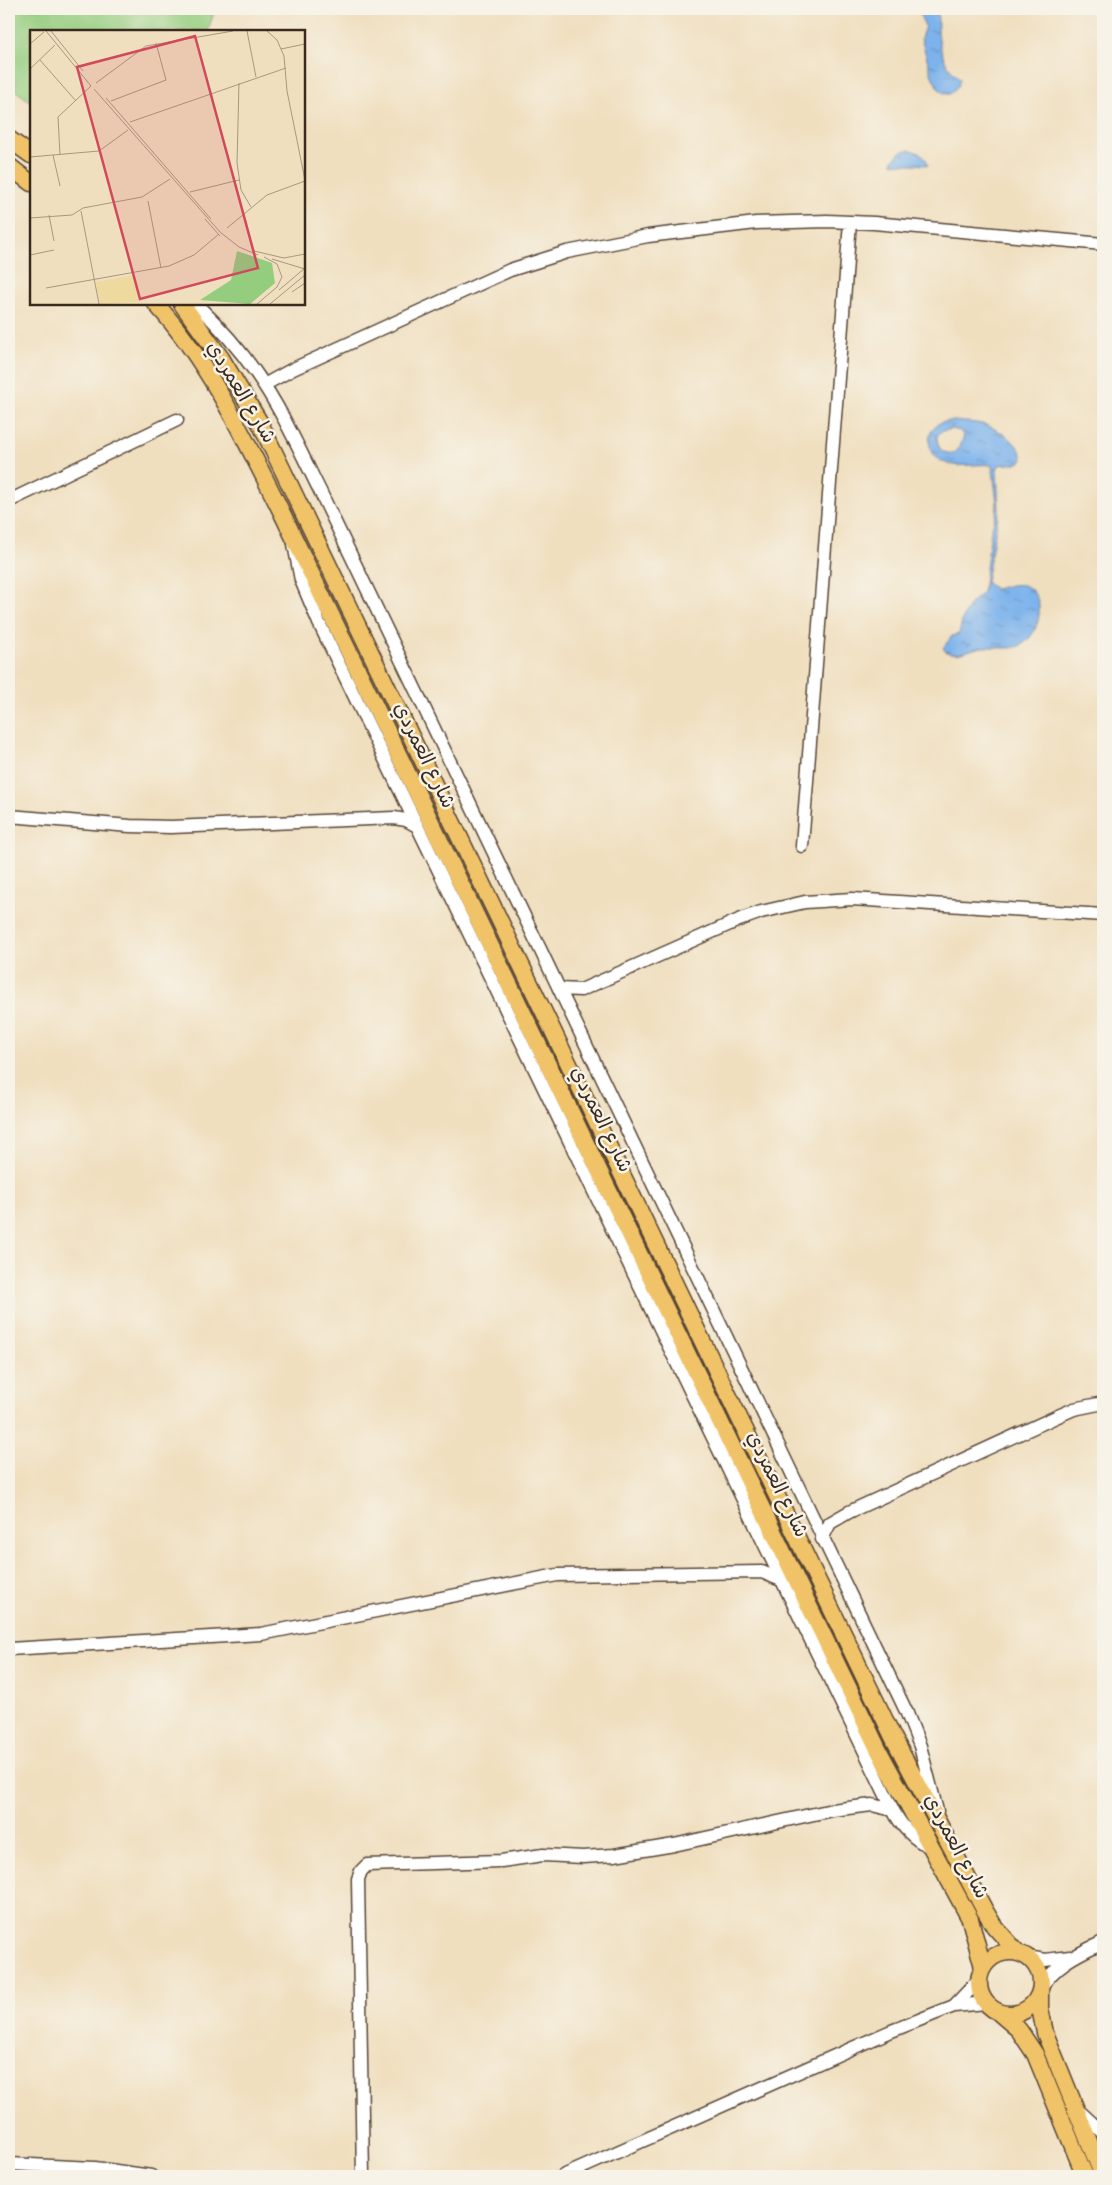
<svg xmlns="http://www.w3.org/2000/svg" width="1112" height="2185" font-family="'Indie Flower','Playpen Sans Arabic',sans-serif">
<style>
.grass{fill:#95cd7f;stroke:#687c4e}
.water{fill:url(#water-ripples);stroke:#5c6e85;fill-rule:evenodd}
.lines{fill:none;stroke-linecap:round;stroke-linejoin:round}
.minor-casing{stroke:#564536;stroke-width:15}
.major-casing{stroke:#564536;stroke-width:19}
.minor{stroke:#fff;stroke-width:12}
.major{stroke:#f1c369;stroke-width:16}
.labels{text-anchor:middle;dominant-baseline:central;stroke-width:5;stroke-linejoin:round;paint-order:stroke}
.street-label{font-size:20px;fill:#3b2a1e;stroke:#f7f3e8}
.inset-road{fill:none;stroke:#a8977f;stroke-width:1}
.view{fill:#d1495b;fill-opacity:0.15;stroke:#d1495b;stroke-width:2.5}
.inset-edge{fill:none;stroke:#3b2a1e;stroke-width:2.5}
</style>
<defs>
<pattern id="water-ripples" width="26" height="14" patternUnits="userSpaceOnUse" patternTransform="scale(1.25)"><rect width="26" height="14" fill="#7db3ec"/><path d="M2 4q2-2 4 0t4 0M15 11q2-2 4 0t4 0" fill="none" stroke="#6892bf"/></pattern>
</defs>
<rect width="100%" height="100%" fill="#f7f3e8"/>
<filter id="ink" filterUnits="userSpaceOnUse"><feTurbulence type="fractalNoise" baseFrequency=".02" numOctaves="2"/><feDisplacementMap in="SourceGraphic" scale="10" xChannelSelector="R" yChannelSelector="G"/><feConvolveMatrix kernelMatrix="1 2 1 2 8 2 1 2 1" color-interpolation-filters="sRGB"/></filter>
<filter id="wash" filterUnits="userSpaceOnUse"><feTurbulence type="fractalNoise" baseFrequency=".0096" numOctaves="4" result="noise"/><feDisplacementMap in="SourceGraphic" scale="20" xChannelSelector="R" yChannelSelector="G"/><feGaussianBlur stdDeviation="1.12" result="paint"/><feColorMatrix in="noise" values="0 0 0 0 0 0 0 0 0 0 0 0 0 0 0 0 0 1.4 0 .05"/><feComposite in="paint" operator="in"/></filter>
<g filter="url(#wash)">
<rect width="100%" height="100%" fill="#f0dfbf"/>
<path class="grass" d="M9 9H215L208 31H31V102L9 86Z"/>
<path class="water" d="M917 9H938C937 33 938 63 960 78L958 86 950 94H945L938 88 932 76 921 38 925 26Z
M908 150C918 151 926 155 928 165L891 163 900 152Z
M954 421C963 422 973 422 982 424 997 428 1022 443 1023 460L1019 463 999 465 997 470 999 510 986 582 995 589C1004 587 1016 582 1026 586 1048 597 1040 635 1021 645 1010 651 995 646 983 647 967 649 963 657 946 652L943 648 952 636 959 634 963 617 970 604 983 592 991 530 996 515 997 504 993 470 991 465C976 463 958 469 943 462 927 455 923 429 942 422 945 421 950 421 954 421ZM952 429 960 431 964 436 960 447 955 453C942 455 937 448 937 436L942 431Z"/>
</g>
<g filter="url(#ink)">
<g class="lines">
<g class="minor-casing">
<path id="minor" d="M196 304C218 325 239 348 256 373 282 410 300 451 320 491L906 1711 920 1746 937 1811
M264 385 293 369 510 270 567 252 648 236 756 223 827 221 874 223 1103 244
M9 501 177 420
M294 544 301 580 319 623 893 1810C902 1828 914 1840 932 1848
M9 816 130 826 171 827 394 818 406 820 417 826
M802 846 850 222
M559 989 581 990 739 920 761 912 805 902 852 899 1103 915
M822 1539 830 1523 849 1512 1058 1416 1074 1409 1103 1403
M9 1649 261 1634 557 1575 762 1572 781 1580
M1027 1957 1045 1960 1070 1957
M1040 1989C1055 1964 1078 1954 1103 1942
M954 2006 978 1981
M1079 2111 1103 2133
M9 2164 95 2168 151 2176
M363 2176 358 1879 361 1871 367 1865 501 1861 543 1855 583 1857 614 1855 674 1845 832 1810 872 1805 893 1810
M563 2176 889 2032 954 2006 986 2003"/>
</g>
<g class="major-casing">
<path id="major" d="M9 139 31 155
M9 166 31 183
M156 304C210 364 245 439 281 511L878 1749 970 1919 983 1967
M182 304 221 358 260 423 894 1739 984 1909 994 1926 1018 1953
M979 1983a31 31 0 1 1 62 0a31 31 0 1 1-62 0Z
M1040 1992V2008L1045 2033 1103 2176
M998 2012 1019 2030 1035 2054 1085 2176"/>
</g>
<use href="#minor" class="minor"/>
<use href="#major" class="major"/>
</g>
</g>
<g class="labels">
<g class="street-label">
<text transform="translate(240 393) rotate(59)">شارع العمردي</text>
<text transform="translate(423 756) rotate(64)">شارع العمردي</text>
<text transform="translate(600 1120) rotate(64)">شارع العمردي</text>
<text transform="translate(776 1485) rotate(64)">شارع العمردي</text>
<text transform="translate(955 1847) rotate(62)">شارع العمردي</text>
</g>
</g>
<g transform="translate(30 30)">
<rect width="275" height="275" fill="#f0dfbf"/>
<path d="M207 221 242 233 245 253 220 274 170 270 201 250Z" fill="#95cd7f"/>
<path d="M104 245 110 272 70 274 66 252Z" fill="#eeda9e"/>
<path class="inset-road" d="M16 1 61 56M21 1 53 41M217 1 226 47M237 1 247 10 254 26 257 61 275 150M0 14 14 2M251 19 275 14M10 30 46 71M0 39 25 15M66 53 116 16 203 1M209 53 207 133 211 160 221 177M64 59 190 202 209 217 228 225M76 68 181 189M81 71 136 50 126 13M100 92 256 38M23 125 30 156M30 125 28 87 61 56M0 127 69 121 98 100M160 162 209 150M118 171 131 238M51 181 69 274M19 185 24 211M0 188 42 185 53 178 112 167 140 149M175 189 190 206M197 198 237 165 275 151M224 221 254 228 275 224M0 225 24 220M242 229 275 239M16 258 139 236 164 225 189 204M249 260 275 238M262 262 275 253M227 274 247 257 252 247 247 234 234 227M240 274 275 245"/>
<path class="view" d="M165 6 228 238 110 269 47 37Z"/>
<rect width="275" height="275" class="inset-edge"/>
</g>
<rect width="1112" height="2185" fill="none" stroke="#f7f3e8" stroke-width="30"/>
</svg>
